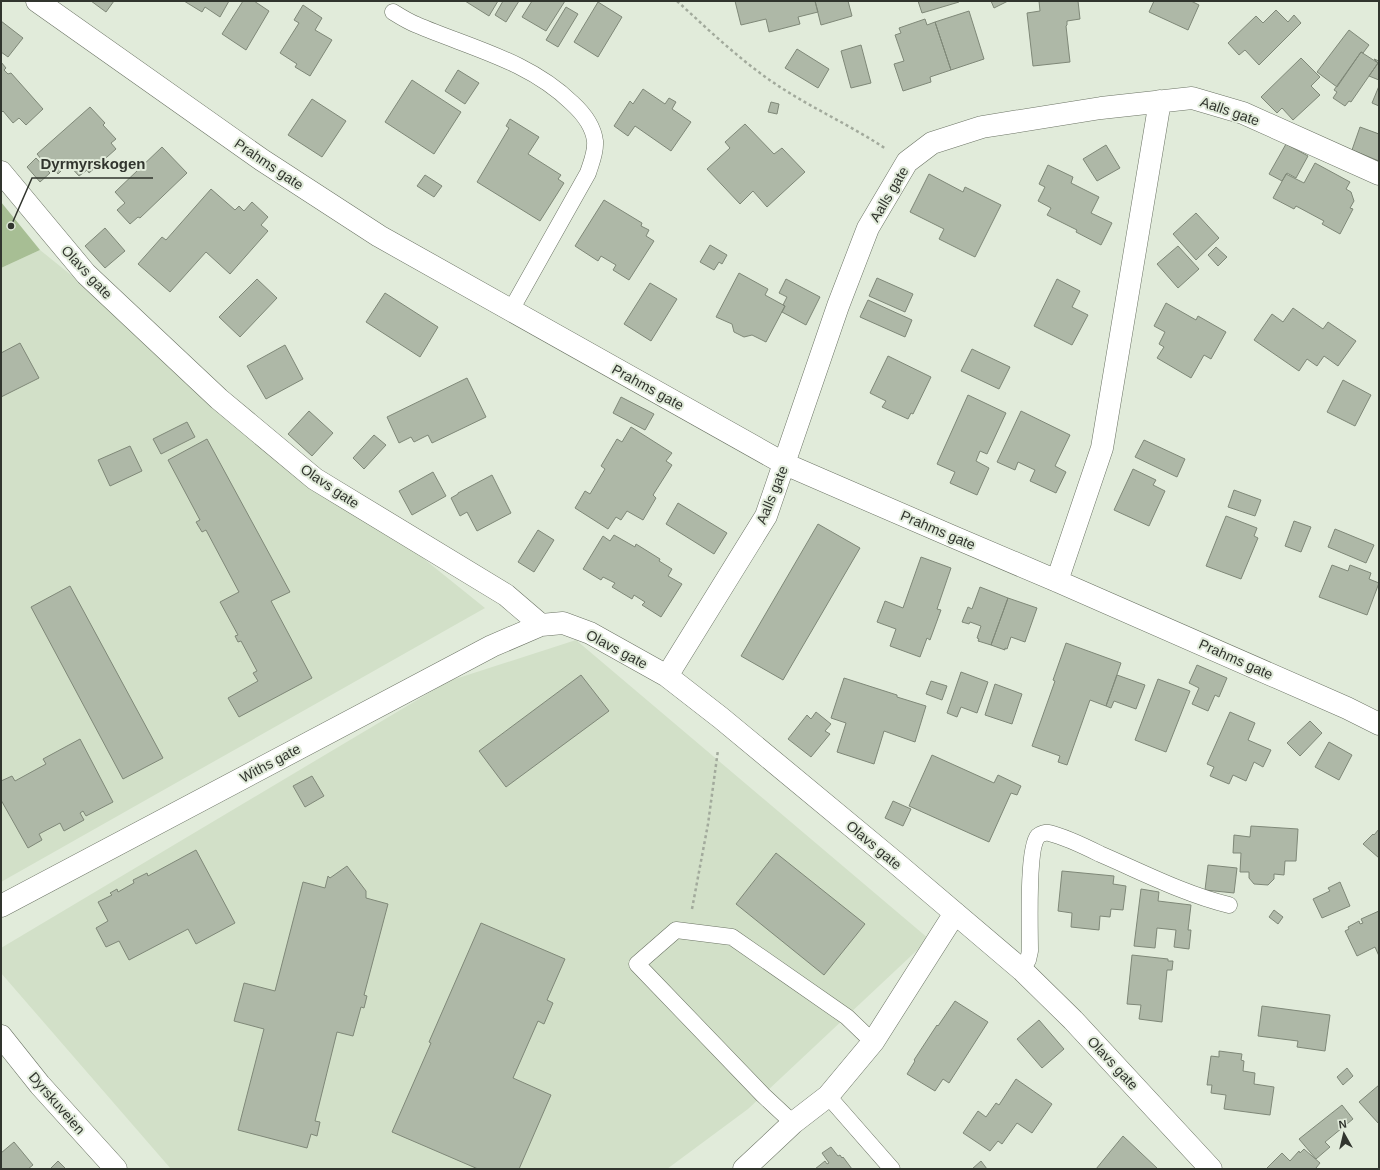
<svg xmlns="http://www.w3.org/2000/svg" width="1380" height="1170" font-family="Arial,sans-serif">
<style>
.built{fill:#d2e0c8}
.green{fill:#a7be94}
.building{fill:#aeb8a7;stroke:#7f8878}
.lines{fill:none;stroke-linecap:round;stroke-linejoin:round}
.lane-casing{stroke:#6b7364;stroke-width:17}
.street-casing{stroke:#6b7364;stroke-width:23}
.path{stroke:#a2aa9c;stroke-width:2.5;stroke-dasharray:3 3;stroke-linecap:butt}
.lane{stroke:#fff;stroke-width:16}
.street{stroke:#fff;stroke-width:22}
.labels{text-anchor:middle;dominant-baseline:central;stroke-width:4;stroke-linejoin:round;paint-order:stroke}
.street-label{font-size:14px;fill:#31352e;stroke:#e1ebda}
.leader{fill:none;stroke:#31352e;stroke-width:1.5}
.callout-dot{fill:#31352e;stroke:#e1ebda;stroke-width:1.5}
.callout-label{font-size:15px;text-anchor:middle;font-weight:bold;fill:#31352e;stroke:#e1ebda;stroke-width:4;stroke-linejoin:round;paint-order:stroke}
</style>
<rect width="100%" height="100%" fill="#e1ebda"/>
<path class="built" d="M40 250 485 608 1 882V268Z
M576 640 929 939 748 1109 667 1169H171L1 973V948L449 681Z"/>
<path class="green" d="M1 202 40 250 1 268Z"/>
<path class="building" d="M91 1H114L106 12Z
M184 1H229L220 17 205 7 202 12Z
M243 1H254L269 11 246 50 222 34Z
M465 1H498L489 16Z
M503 1H519L506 22 495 15Z
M532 1H565L546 31 522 17Z
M735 1H815L818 12 798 17 800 24 769 32 766 19 741 25Z
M815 1H848L852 16 821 25Z
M918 1H958L959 2 922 13Z
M991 1H1008L994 8Z
M1039 1H1078L1080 19 1067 21V25L1066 26 1070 62 1033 66 1027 13 1040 11Z
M1154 1H1191L1199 5 1188 30 1149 12Z
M598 2 622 17 598 57 574 42Z
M303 5 322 18 315 30 332 40 310 76 295 67 297 64 280 53 299 23 294 20Z
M566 7 578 14 558 47 546 40Z
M1276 10 1288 22 1294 15 1301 23 1259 65 1245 50 1239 55 1228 43 1256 16 1263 23Z
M969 11 984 59 951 70 935 22Z
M925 19 927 25 935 22 951 70 930 77 931 82 903 91 894 64 904 61 895 35 901 33 899 28Z
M1 21 23 38 8 57 1 52Z
M1349 30 1369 45 1363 53 1361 52 1337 87 1317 72Z
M861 45 871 83 851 88 841 51Z
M797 49 829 69 818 88 785 68Z
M1361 52 1378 63 1351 102 1349 101 1345 106 1333 98 1337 92 1334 90Z
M1301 58 1320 77 1311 86 1320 95 1293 120 1282 108 1277 113 1261 97Z
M1374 59 1379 61V80L1369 76 1378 63Z
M1 62 6 68 4 70 8 74 11 73 43 109 26 125 19 118 13 123 3 111 1 113Z
M458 70 479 83 465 104 445 91Z
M412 80 461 112 434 154 385 122Z
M1379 86V106L1372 103Z
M643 89 665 104 669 98 676 102 672 109 691 122 671 151 635 126 628 136 614 126 630 101 633 104Z
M312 99 346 121 322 157 288 135Z
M771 102 779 104 777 114 768 112Z
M90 107 105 123 103 125 116 139 111 143 116 149 89 173 87 170 79 176 68 164 58 174 54 169 51 171 37 154Z
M510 119 539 137 528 154 561 175 558 179 564 183 540 221 477 182 509 128 506 126Z
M745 124 774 154 782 148 805 172 767 207 753 191 740 204 707 169 730 148 725 142Z
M1360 127 1379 134V161L1352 150Z
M1286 144 1308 156 1296 178 1287 173 1282 181 1269 174Z
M1106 145 1120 168 1097 181 1083 159Z
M162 147 187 173 140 218 138 217 130 224 117 210 125 203 115 192Z
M36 158 50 173 40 182 27 167Z
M1315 163 1350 182 1346 189 1351 192 1354 201 1350 208 1353 209 1340 234 1322 224 1324 221 1296 206 1294 209 1273 198 1286 174 1304 183Z
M1048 165 1073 177 1071 183 1099 197 1091 213 1112 223 1101 245 1076 232 1077 230 1047 215 1051 208 1038 201 1045 187 1039 184Z
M929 174 963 192 965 187 1001 205 975 257 939 239 944 229 910 212Z
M425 175 442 186 434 197 417 186Z
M211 189 235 210 239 206 244 211 252 202 268 217 261 225 268 231 230 274 206 252 170 292 138 264 162 237 166 240Z
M604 200 642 223 641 226 649 230 646 236 654 241 629 280 613 270 616 265 601 256 598 261 575 246Z
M1196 213 1219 238 1196 260 1173 234Z
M105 228 125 251 105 268 85 246Z
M710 245 727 255 722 264 719 262 714 270 700 262Z
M1178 246 1199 269 1178 288 1157 264Z
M1216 247 1227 257 1218 266 1208 255Z
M739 273 768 289 765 295 785 306 766 342 752 335 744 337 734 332 732 324 716 317Z
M877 278 913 294 905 312 869 296Z
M257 279 277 298 240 337 219 317Z
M786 279 820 297 806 325 782 312 785 306 783 305 787 297 779 293Z
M1057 279 1080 291 1072 307 1088 315 1072 345 1034 326Z
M650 283 677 299 651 341 624 324Z
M385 293 438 327 420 357 366 322Z
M868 300 912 320 905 337 860 317Z
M1166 303 1196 320 1198 316 1226 332 1211 359 1204 355 1191 378 1157 358 1164 347 1159 344 1165 332 1154 326Z
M1293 308 1323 329 1328 322 1356 341 1338 366 1324 356 1317 366 1307 359 1299 371 1254 340 1272 314 1283 322Z
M20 343 39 378 1 397V353Z
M285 345 303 379 266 399 247 366Z
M972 349 1010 367 999 389 961 371Z
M888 356 931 377 913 414 911 413 908 419 882 407 886 401 870 393Z
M467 378 486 417 432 443 428 435 414 442 411 437 399 443 387 417Z
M1343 380 1371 395 1355 426 1327 412Z
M968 395 1006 413 987 454 980 451 976 461 989 468 977 495 950 483 955 472 937 464Z
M621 397 654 414 645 430 613 413Z
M309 411 333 433 312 456 288 434Z
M1021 411 1070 435 1055 466 1066 472 1056 493 1030 481 1035 470 1018 462 1015 470 997 462Z
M187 422 195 437 161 454 153 439Z
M631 427 672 453 666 461 672 465 653 495 656 498 643 520 627 511 621 520 616 517 608 529 575 508 585 491 590 494 605 469 601 466 617 439 622 442Z
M374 435 386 445 364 469 353 458Z
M207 439 290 592 271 601 312 678 239 717 228 698 258 681 253 673 257 671 241 641 238 642 235 636 238 635 220 602 239 592 206 530 202 532 196 522 200 520 168 460Z
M1144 440 1185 459 1177 477 1135 457Z
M130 446 142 471 110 486 98 460Z
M1133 469 1156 480 1153 485 1165 491 1149 526 1114 510Z
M433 472 446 496 412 515 399 491Z
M492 475 511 513 477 531 467 512 460 516 451 498 458 494V493Z
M1234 490 1261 500 1255 516 1228 507Z
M678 503 727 533 714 554 666 524Z
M1226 516 1257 528 1254 536 1258 538 1241 579 1206 566Z
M1294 521 1311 527 1301 552 1285 546Z
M818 524 860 548 783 680 741 656Z
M1335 529 1374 545 1366 563 1328 547Z
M538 530 554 540 534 572 518 562Z
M614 535 635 547 636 544 660 559 659 561 672 569 668 576 682 584 661 617 642 605 645 602 634 595 632 599 612 587 615 583 603 577 601 580 583 569 603 536 610 541Z
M921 557 951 568 937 609 941 610 930 640 927 638 920 657 890 646 896 629 877 622 885 601 903 608Z
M1332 565 1348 571 1350 565 1371 573 1369 579 1379 583 1367 615 1319 597Z
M70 586 163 758 123 779 31 607Z
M980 587 1008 598 991 645 978 641 979 639 977 638 981 626 970 622 969 624 962 622 968 607 972 609Z
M1008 598 1037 608 1025 642 1011 637 1007 649 1005 648V650L991 645Z
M1066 643 1121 663 1106 706 1090 700 1067 765 1058 762 1060 756 1032 746 1055 681 1053 680Z
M1197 665 1227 678 1219 697 1215 695 1208 711 1192 704 1199 688 1189 683Z
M961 672 988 682 977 713 961 707 957 717 947 713Z
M581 675 609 711 506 787 479 751Z
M1117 675 1145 685 1136 709 1114 701 1111 708 1106 706Z
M844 678 897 695V697L926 706 915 742 884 731 874 764 837 752 846 723 831 718Z
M1158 679 1190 691 1166 752 1135 740Z
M931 681 947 686 942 700 926 694Z
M995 684 1022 694 1012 724 985 715Z
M816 712 831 724 825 731 830 734 811 757 788 739 807 715 811 719Z
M1230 712 1255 723 1248 740 1271 750 1263 767 1254 762 1246 781 1233 775 1229 784 1210 776 1214 767 1207 764Z
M1310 721 1322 733 1300 756 1287 743Z
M80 739 113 802 86 816 83 811 80 813 84 820 64 831 60 823 39 834 42 840 28 848 1 800V781L12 776 15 781 46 764 43 759Z
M1329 742 1352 755 1339 780 1315 767Z
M932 755 994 783 998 775 1021 786 1017 795 1011 793 989 842 909 806Z
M312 776 324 796 305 807 293 786Z
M893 801 911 809 903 826 885 818Z
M1251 826 1298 829 1296 861H1285L1284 875 1274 874V879L1268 885 1254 884 1249 878V872H1240L1241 853H1233L1234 835 1250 837Z
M1379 829V858L1363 844 1373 834 1374 835Z
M196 850 235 923 196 944 188 929 129 960 119 941 106 947 96 928 108 921 98 902 112 895 110 893 117 889 118 892 134 883 133 880 147 873 148 876Z
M776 853 865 924 824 975 736 904Z
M1208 865 1237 868 1234 893 1205 890Z
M347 866 366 891V898L388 904 364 995 367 996 364 1008 361 1007 353 1036 337 1032 315 1121 320 1122 317 1136 311 1134 307 1148 238 1130 264 1029 234 1021 244 983 275 991 303 882 325 888 328 876 330 878Z
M1062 871 1114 876 1113 884 1126 886 1123 910 1111 909 1110 917 1100 916 1099 930 1071 927 1072 913 1058 911Z
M1340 882 1350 906 1322 918 1313 899 1330 891 1328 888Z
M1141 889 1159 892 1158 901 1191 905 1188 930H1191L1189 949 1174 947 1176 930 1157 928 1155 948 1134 946Z
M1274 910 1283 917 1278 924 1269 917Z
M1379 911V956L1375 947 1357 956 1345 931 1349 929 1348 927 1359 921 1360 924 1363 923 1361 919Z
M481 923 565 959 547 1000 553 1003 544 1024 538 1021 513 1078 551 1095 519 1169H478L392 1132 431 1043 429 1042Z
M1132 955 1168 959V961H1173L1172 970H1167L1162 1022 1139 1019 1141 1005 1127 1004Z
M955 1001 988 1022 949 1083 943 1079 935 1091 907 1074 915 1061 914 1060 937 1025 938 1026Z
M1262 1006 1330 1015 1325 1051 1297 1047 1298 1041 1258 1036Z
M1039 1020 1064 1049 1042 1068 1017 1039Z
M1219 1051 1242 1054 1241 1060 1244 1061 1243 1071 1255 1073 1254 1084 1274 1087 1270 1115 1224 1109 1226 1095 1211 1093 1212 1085H1207L1211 1056 1219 1057Z
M1347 1068 1353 1076 1343 1085 1337 1077Z
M1016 1079 1052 1104 1032 1133 1017 1123 1002 1144 998 1141 990 1151 963 1133 978 1111 986 1117 996 1103 999 1105Z
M1379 1085V1124L1359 1102Z
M1342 1105 1353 1119 1325 1142 1330 1147 1316 1159 1299 1139Z
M1123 1136 1158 1169H1096Z
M14 1142 33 1165 28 1169H1V1153Z
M831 1147 838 1156 840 1155 842 1158 843 1157 852 1169H815L825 1161 827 1164 829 1163 822 1153Z
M1304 1149 1320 1163 1316 1168 1317 1169H1266L1282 1153 1290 1161 1299 1151 1300 1153Z
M58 1161 66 1169H50Z
M981 1161 987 1169H972Z"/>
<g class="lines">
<g class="lane-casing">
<path id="lane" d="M393 12C401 17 409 22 417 25 471 48 529 61 572 103 583 113 593 125 595 141 596 153 591 163 588 173L511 310
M1022 970 1028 960 1030 951C1030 931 1027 848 1038 836 1040 834 1046 832 1049 833 1066 837 1084 846 1100 854 1142 872 1184 894 1229 905
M828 1096 892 1169
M793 1123 763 1095 637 964 676 930 732 937 847 1017 873 1042"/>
</g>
<g class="street-casing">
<path id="street" d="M37 1 262 160 379 236 785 464 949 535 1057 581 1347 708 1379 724
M1 172 86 274 219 399 315 479 506 595 541 625
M1057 581 1102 448 1160 101
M667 676 766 516 838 306 868 228 907 162 932 143 982 127 1101 108 1192 98 1243 113 1379 174
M1 906 492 646 541 625 563 623 590 633 667 676 721 718 896 863 1022 970 1073 1020 1211 1169
M1 1036 40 1085 116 1169
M744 1169 793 1123 828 1096 873 1042 955 913"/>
</g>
<path class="path" d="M677 1C712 33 747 67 788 92 820 112 855 128 886 149
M692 909 708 824 718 750"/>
<use href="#lane" class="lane"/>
<use href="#street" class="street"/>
</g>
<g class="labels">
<g class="street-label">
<text transform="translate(1230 111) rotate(19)">Aalls gate</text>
<text transform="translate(269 164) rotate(34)">Prahms gate</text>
<text transform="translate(889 194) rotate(-59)">Aalls gate</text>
<text transform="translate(87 272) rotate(47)">Olavs gate</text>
<text transform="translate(648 387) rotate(29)">Prahms gate</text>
<text transform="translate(330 486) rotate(34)">Olavs gate</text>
<text transform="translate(772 495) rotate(-68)">Aalls gate</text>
<text transform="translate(938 530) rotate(23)">Prahms gate</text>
<text transform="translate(617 649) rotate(28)">Olavs gate</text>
<text transform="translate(1236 659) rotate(24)">Prahms gate</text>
<text transform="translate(270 763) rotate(-28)">Withs gate</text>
<text transform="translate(874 845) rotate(40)">Olavs gate</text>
<text transform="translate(1113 1063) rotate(47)">Olavs gate</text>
<text transform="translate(57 1103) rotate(49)">Dyrskuveien</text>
</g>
</g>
<path class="leader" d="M11 226L32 178H153"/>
<circle class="callout-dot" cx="11" cy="226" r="4"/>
<g class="callout-label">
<text x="93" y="169">Dyrmyrskogen</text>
</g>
<rect width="1380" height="1170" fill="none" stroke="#31352e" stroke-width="4"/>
<g transform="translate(1344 1134) rotate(352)" stroke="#e1ebda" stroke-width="3" paint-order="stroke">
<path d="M0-3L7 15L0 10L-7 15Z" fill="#31352e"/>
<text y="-6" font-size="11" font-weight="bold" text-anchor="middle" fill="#31352e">N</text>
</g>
</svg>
